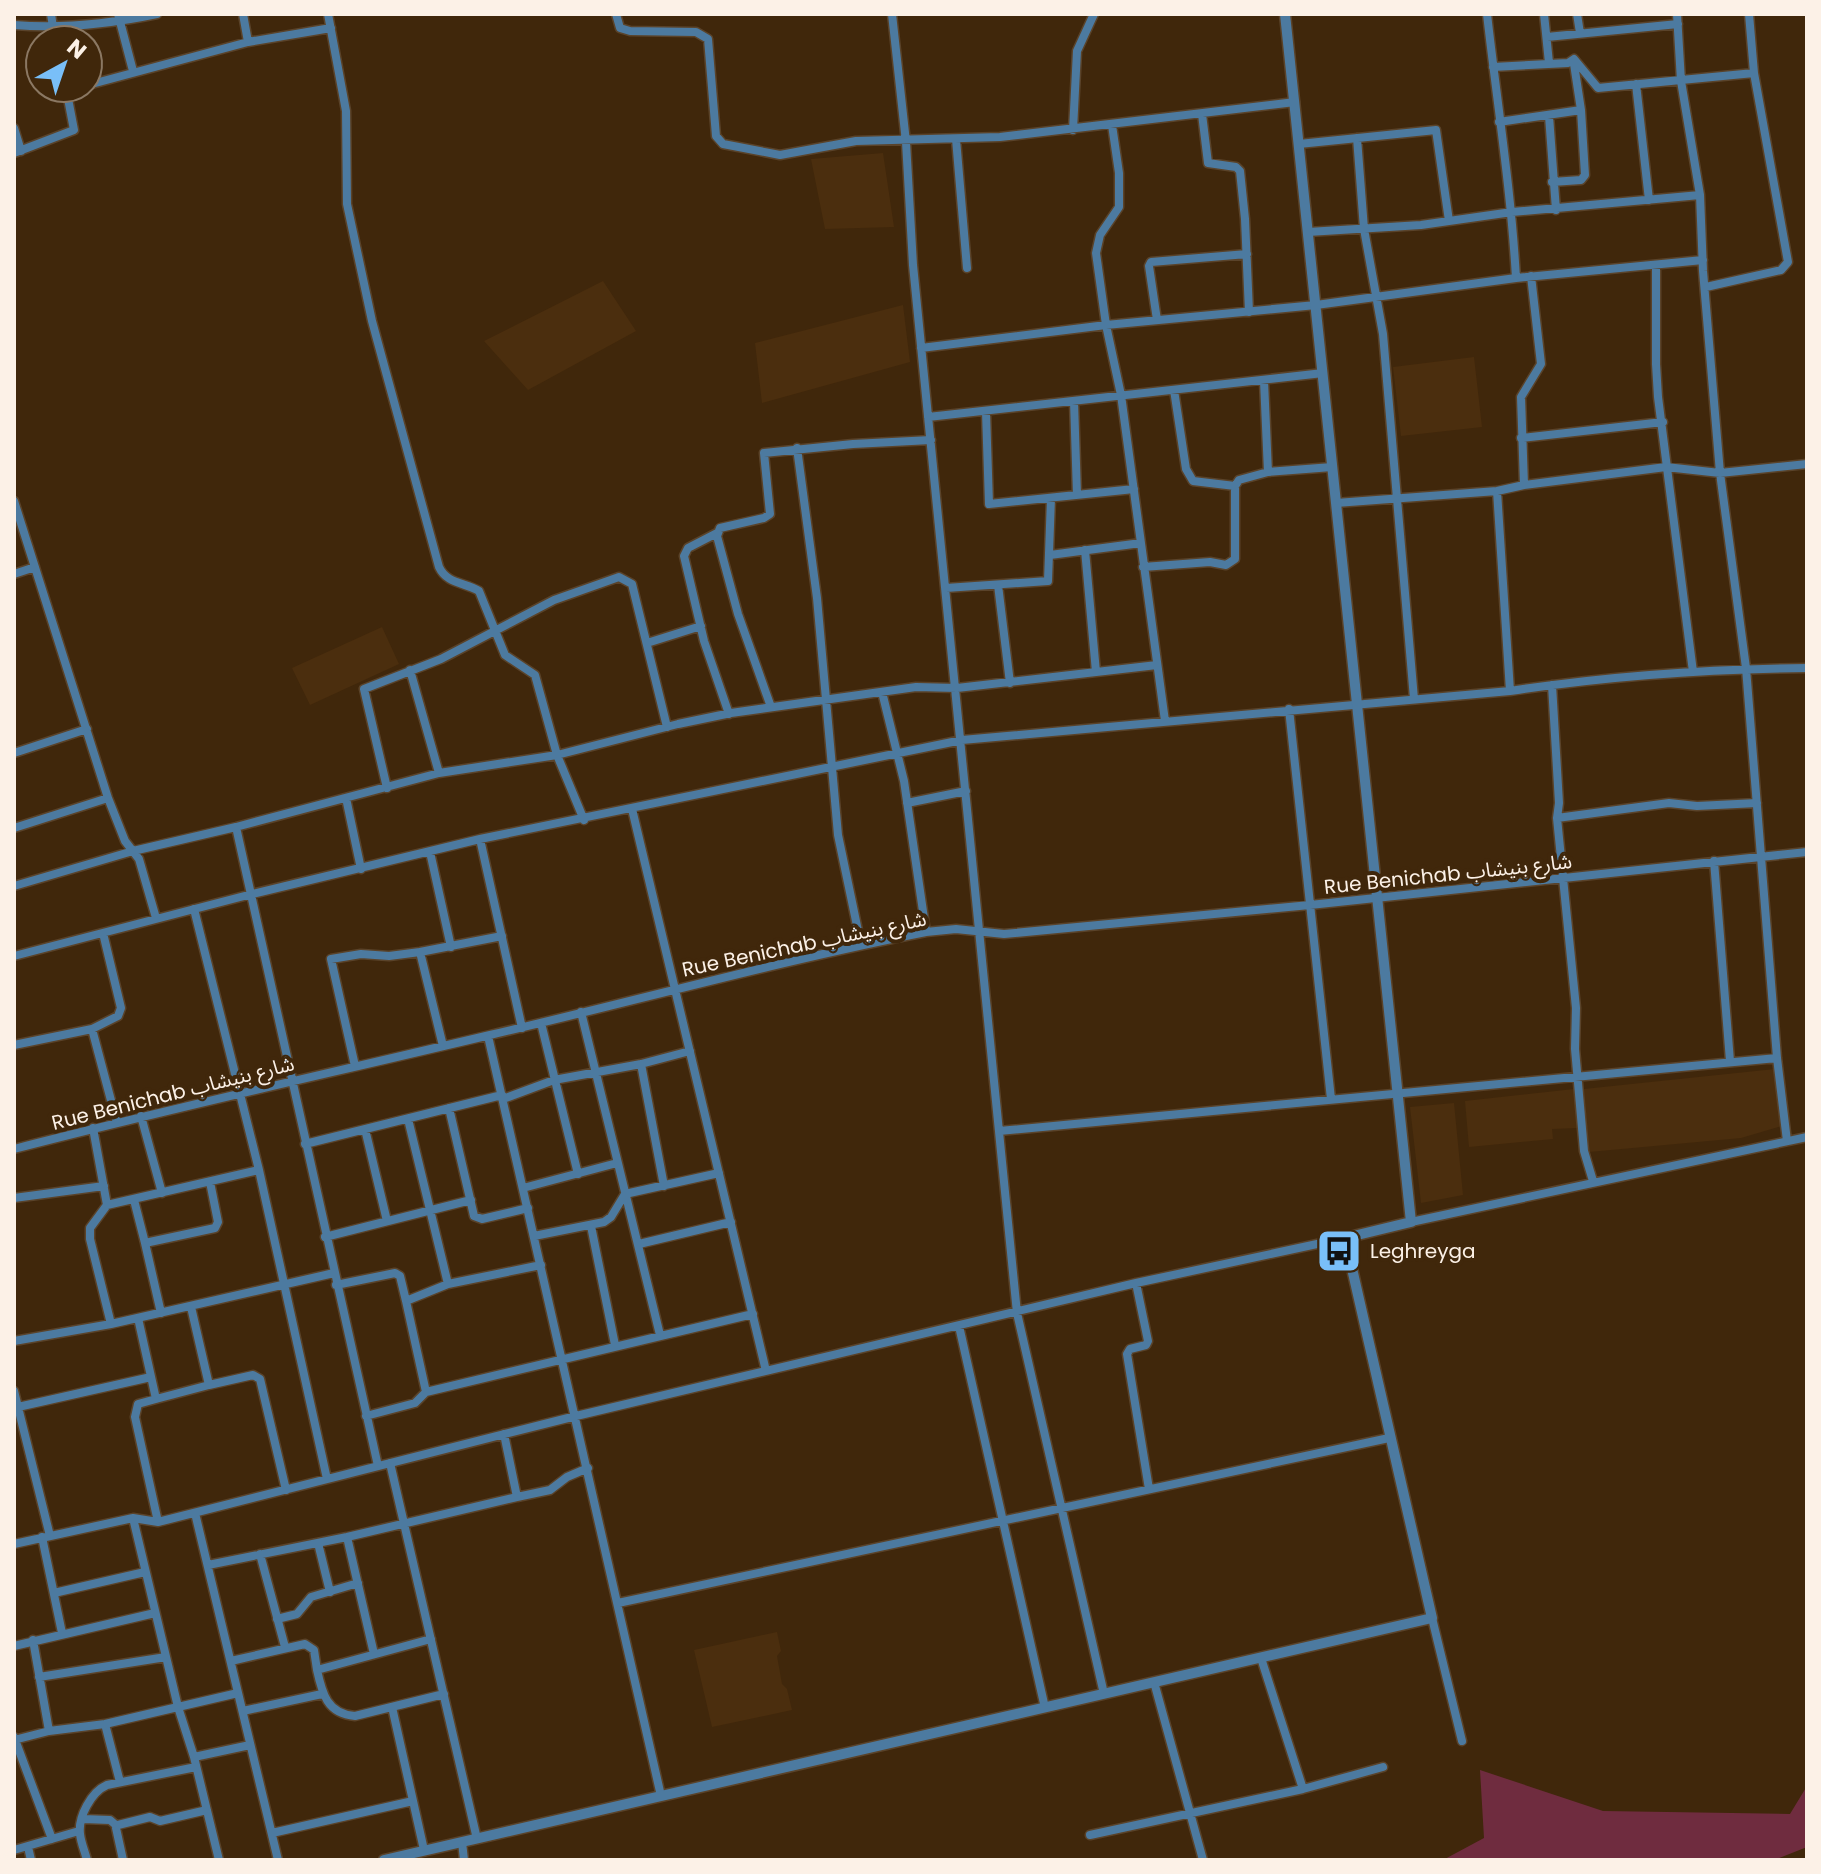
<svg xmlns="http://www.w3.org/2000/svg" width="1821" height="1874" font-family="Poppins,'Noto Sans Arabic',sans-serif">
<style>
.built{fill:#4b2e0e}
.green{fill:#6f2c3f}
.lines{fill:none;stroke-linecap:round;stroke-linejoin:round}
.minor-casing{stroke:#5a432a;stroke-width:11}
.tertiary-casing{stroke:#5a432a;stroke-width:13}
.minor{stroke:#4c7aa0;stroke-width:8}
.tertiary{stroke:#4c7aa0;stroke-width:10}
.labels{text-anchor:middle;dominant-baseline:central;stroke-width:8;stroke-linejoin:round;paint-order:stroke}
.street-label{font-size:20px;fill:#fcf1e7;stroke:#40270b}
.poi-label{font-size:20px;fill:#fcf1e7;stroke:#40270b;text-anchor:start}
</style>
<rect width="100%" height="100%" fill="#40270b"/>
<path class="built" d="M883 153 894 227 825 229 811 159Z
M603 281 636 331 528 390 484 341Z
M903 305 910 362 762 403 755 343Z
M1474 357 1482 427 1401 436 1393 367Z
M382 627 399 664 310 705 292 668Z
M1775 1069 1782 1126 1741 1138 1589 1152 1584 1089Z
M1574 1089 1577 1128 1552 1129 1553 1139 1469 1147 1465 1101Z
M1454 1103 1463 1195 1421 1203 1410 1107Z
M777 1632 781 1651 777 1656 782 1684 787 1689 792 1710 712 1727 694 1650Z"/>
<path class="green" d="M1480 1770 1603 1811 1790 1814 1807 1786V1847L1774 1860H1443L1484 1838Z"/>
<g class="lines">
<g class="minor-casing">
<path id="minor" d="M51 14 55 40
M118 14 133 71
M243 14 248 42
M328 14 346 111 347 204 372 321 439 567C447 584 464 582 479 591L505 655 535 675 557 755 584 820
M616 14 620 28 630 31 696 32 708 39 716 136 723 144 780 155 856 141 1000 137 1295 102
M892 14 906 142 913 265 1017 1313 1104 1694
M1487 14C1497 102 1511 189 1516 278
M1544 14 1549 63
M1577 14 1580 33
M1677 14 1681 81 1700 195 1703 271 1720 473 1746 668 1777 1058 1787 1141
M1749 14 1754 73
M14 25C62 29 109 24 157 14
M1547 37 1678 24
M1493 67 1568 63 1574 59 1598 88 1754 73 1788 262 1781 270 1706 287
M1636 84 1649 200
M88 85 248 42 331 28
M1202 114 1208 163 1236 167 1240 171 1245 219 1249 312
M1549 116 1556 210
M1499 122 1581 110
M1112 125 1119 173V207L1100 235 1096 253 1106 325 1121 395 1165 721
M14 128 21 151
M1073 130 1077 51 1094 14
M1357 138 1364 229 1383 334 1414 699
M956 139 967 268
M1299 144 1436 130 1449 221
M14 153 74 130 66 88
M1552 182 1581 180 1585 175 1581 110 1574 64
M1308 232 1421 225 1512 212 1700 195
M1656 266V364L1658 397 1693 672
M1157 320 1149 266 1151 262 1247 254
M921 348 1106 325 1316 305 1516 278 1703 260
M1264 381 1268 472
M1174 390 1186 469 1193 481 1235 486
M1074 401 1077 495
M986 412 989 504 1134 489
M928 417 1323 373
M1521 438 1663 422
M797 448 817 598 838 835 861 945
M1524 485 1521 397 1541 364 1531 276
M1497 491 1510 691
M14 501 108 798 125 841 139 859 156 918
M1336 503 1497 491 1524 485 1666 467 1720 473 1807 464
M717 533 688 548 684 556 704 641 729 714
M1085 550 1096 672
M1050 555 1141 543
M1143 567 1210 562 1226 565 1235 559V486L1239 480 1268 472 1332 467
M14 574 35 567
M998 585 1010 683
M946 588 1048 581 1051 498
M647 643 701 626
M410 670 439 773
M1552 685 1559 803 1557 818 1576 1008 1575 1049 1584 1151 1593 1181
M882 692 904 781 926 932
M771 707 738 614 717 536 720 528 764 518 770 514 764 453 853 444 931 440
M1289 709 1331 1099
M14 753 87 729
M387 788 364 689 441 659 554 600 619 577 632 584 667 727
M346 798 361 869
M907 803 966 791
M632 809 766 1371
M1557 818 1669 803 1697 806 1757 803
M236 827 378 1466
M14 828 108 798
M480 839 522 1028
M430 852 451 947
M1714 861 1730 1061
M14 886 133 851 236 827 439 773 557 755 678 724 731 713 916 687 957 688 1157 665
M194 909 259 1170 327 1479
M420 952 443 1046
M14 956 252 894 480 839 962 740 1510 691C1608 676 1708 669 1807 668
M581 1012 660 1335
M541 1023 578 1174
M92 1029 117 1123
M488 1036 661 1796
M14 1045 92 1029 118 1016 121 1008 103 933
M641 1064 664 1186
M355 1066 331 959 361 954 389 956 420 952 502 936
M503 1099 554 1080 641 1064 690 1051
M449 1108 474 1216 482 1219 528 1208
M141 1116 162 1193
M408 1119 448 1284
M93 1128 107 1205 90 1228V1239L111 1324
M365 1129 387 1221
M999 1131 1777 1058
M305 1144 502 1095
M14 1149C172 1108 331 1073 490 1035 635 1001 779 961 926 932L956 929 1004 934 1310 905 1807 852
M523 1188 617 1163
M14 1198 104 1186
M134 1200 145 1243
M107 1205 259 1170
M1411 1222 1807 1137
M591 1226 615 1345
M534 1236 604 1222 611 1217 625 1194 719 1173
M325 1237 471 1200
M639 1244 731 1222
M1136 1283 1148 1341 1146 1345 1130 1349 1127 1354 1149 1489
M336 1285 395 1273 400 1276 406 1301
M161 1313 145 1243 215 1228 218 1222 210 1182
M138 1318 156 1399 138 1404 135 1417 158 1522
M959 1326 1045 1708
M14 1341 111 1324 334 1273
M209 1385 253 1375 260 1379 286 1490
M14 1391 50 1536
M426 1392 753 1314
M156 1399 209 1385 191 1307
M18 1407 151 1377
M366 1416 415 1403 426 1392 406 1301 448 1284 541 1265
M390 1463 477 1839
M517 1497 550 1490 567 1477 588 1468
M195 1513 278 1860
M133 1518 178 1707 194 1757 219 1860
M42 1537 62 1633
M347 1537 374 1654
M318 1543 330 1592
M14 1544 133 1518 158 1522 576 1416 1136 1283 1345 1238
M260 1554 285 1647
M208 1565 347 1537 517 1497 504 1434
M54 1593 145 1572
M618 1603 1389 1438
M1432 1618 1462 1741
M277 1619 297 1614 311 1597 358 1583
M33 1640 49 1731
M14 1646 155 1613
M1261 1658 1303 1789
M231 1661 305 1644 314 1650 317 1670 431 1639
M317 1670C322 1693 327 1714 355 1716L444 1694
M39 1677 166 1657
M1154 1682 1203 1860
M392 1707 424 1850
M243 1711 322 1694
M105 1724 120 1782
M14 1737 52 1839
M14 1740 49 1731 105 1724 238 1693
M194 1757 250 1745
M83 1819 110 1820 117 1826
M272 1833 413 1801
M1090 1835 1303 1789 1383 1767
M462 1842 464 1860
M28 1847 31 1860
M14 1850 79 1831
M87 1860C85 1852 81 1843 80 1834 78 1817 91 1792 107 1785L196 1767
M123 1860 116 1828 118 1825 150 1817 160 1821 207 1810"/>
</g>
<g class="tertiary-casing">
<path id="tertiary" d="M384 1860 1432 1618 1345 1238 1411 1222 1285 14"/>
</g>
<use href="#minor" class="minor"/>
<use href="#tertiary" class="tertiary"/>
</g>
<defs>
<g id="bus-square" transform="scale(2.3)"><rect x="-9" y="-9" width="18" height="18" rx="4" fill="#79bff8" stroke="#40270b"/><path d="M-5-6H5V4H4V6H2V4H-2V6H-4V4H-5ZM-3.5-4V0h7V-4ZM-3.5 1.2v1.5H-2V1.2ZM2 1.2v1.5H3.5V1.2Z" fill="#111"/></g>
</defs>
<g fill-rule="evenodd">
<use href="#bus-square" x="1339" y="1251"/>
</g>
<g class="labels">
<g class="street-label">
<text transform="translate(1448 874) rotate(-6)">Rue Benichab شارع بنيشاب</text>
<text transform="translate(804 944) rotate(-12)">Rue Benichab شارع بنيشاب</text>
<text transform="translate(173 1093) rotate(-14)">Rue Benichab شارع بنيشاب</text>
</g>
<g class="poi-label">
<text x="1370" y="1251">Leghreyga</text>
</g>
</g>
<rect width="1821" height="1874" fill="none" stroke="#fcf1e7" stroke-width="32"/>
<g transform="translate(64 64) rotate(40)"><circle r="38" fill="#40270b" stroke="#8b7863" stroke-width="2"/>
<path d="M0-6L14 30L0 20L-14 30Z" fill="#79bff8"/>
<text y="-12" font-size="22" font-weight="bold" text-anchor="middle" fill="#fcf1e7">N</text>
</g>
</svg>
